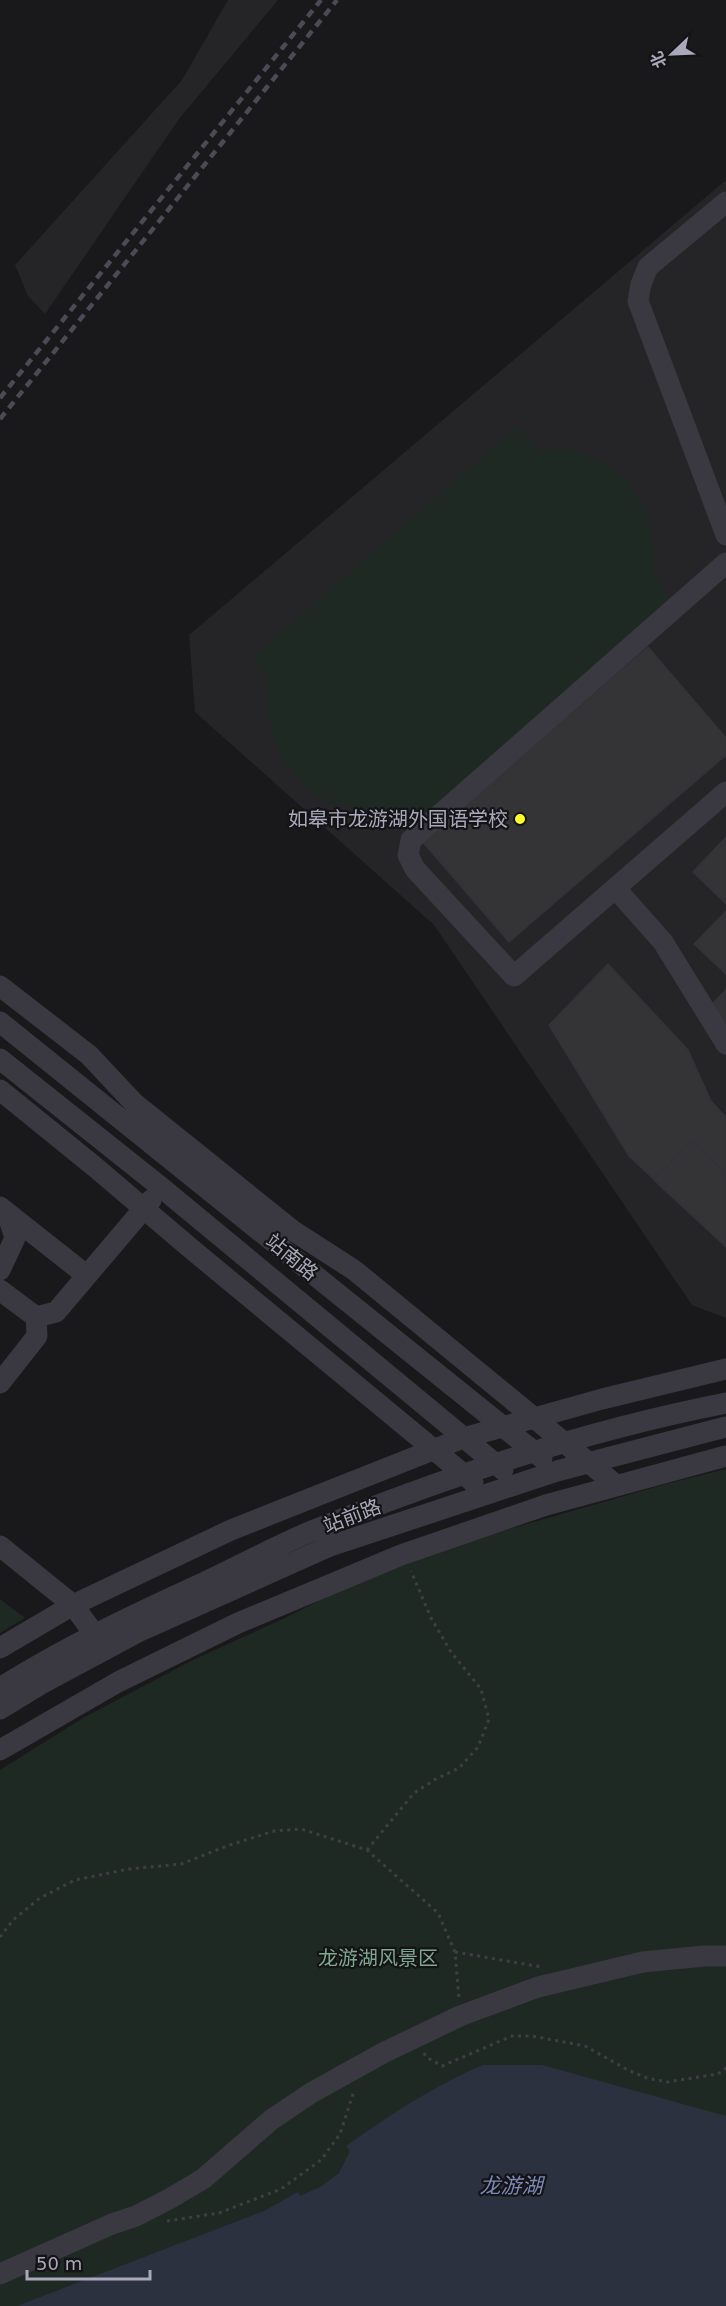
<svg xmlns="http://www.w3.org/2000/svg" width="726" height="2306" font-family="'DejaVu Sans','Noto Sans SC',sans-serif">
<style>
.built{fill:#252427}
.green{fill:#1f2923}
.water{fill:#2c3140}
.building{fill:#343336;stroke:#333237;stroke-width:1.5}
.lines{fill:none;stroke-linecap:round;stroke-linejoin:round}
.path{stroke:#3f3e47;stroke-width:3;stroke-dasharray:3 4.5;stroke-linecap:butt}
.minor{stroke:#3a3840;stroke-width:21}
.rail{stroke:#4c4b55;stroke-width:4.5;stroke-dasharray:8 6;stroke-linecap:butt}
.poi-dot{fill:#fffe2b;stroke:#141315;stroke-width:2}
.labels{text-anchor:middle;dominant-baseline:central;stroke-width:4.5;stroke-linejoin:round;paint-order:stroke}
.poi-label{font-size:20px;fill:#a9a9bb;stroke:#141315;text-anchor:end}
.street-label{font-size:20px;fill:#a9a9bb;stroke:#141315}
.park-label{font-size:20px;fill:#7ea88f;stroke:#141315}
.water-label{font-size:21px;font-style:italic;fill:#7d89b9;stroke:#141315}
</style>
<rect width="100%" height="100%" fill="#19181a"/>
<path class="built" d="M228 0H278L179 119 45 314 28 296 15 265 182 80Z
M726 180V1318L692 1305 434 925 195 712 189 635Z"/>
<path class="green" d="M518 426 539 451 569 449 598 459 628 482 648 514 654 546V574L672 601 404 836 385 814 327 802 304 784 283 760 273 737 267 705V679L252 658Z
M726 1469V2306H0V1770L83 1718 193 1660 287 1617 382 1569 433 1551 666 1484Z
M0 1599 25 1618 0 1633Z"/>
<path class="water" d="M483 2065H542L726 2116V2306H17L264 2211 298 2192 300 2196 322 2186 339 2173 350 2151 346 2146C390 2115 433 2086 483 2065Z"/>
<path class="building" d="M648 647 726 738V755L509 942 422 841Z
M726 837V904L693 872Z
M726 911V974L694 944Z
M608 964 688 1050 711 1101 726 1117V1247L629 1156 549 1025Z
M726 990V1023L709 1007Z
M691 1141 726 1174V1247L654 1180Z"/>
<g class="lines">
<path class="path" d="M367 1850 414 1793 436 1779 459 1768 478 1747 489 1719 481 1689 451 1652 431 1618 411 1571
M0 1937 13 1920 40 1898 75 1880 129 1869 181 1864 227 1846 274 1831 301 1829 367 1850 438 1913 455 1952 459 1999
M455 1952 542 1967
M424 2053 426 2057 442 2066 512 2036H532L585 2046 628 2070 647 2078 667 2082 718 2074 726 2068
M167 2221 219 2213 281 2189 321 2160 340 2134 354 2091"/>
<path class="minor" d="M726 202 648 267 641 284 638 301 726 535
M726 563 411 840 408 855 415 869 514 976 726 792
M616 889 663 942 726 1044
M0 986 89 1055 134 1103 292 1230 354 1270 616 1485
M0 1022 542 1458
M0 1059 162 1188 503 1470
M0 1090 95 1167 189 1247 473 1482
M0 1207 86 1275
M0 1270 15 1238 7 1213
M0 1290 36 1317
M36 1317 56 1312 151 1200
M0 1383 37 1336 36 1317
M0 1546 73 1605 95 1635
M0 1648 73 1605 231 1530 463 1438 602 1399 726 1369
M0 1688C65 1647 135 1614 205 1582 239 1566 272 1548 307 1533 442 1478 583 1431 726 1403
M0 1709 41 1684 138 1632 330 1546 557 1471 726 1427
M0 1750 118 1682 238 1623 401 1555 546 1505 726 1456
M0 2274 112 2224 136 2216 169 2199 203 2179 271 2120 311 2093 383 2053 460 2016 538 1987 643 1962 704 1956H726"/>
<path class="rail" d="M0 398 321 0
M0 419 337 0"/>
</g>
<circle class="poi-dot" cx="520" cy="819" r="6"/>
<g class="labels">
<g class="poi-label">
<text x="508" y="819">如皋市龙游湖外国语学校</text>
</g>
<g class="street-label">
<text transform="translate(292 1257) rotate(39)">站南路</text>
<text transform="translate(352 1516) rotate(-21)">站前路</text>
</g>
<g class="park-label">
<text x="378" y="1958">龙游湖风景区</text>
</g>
<g class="water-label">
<text x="511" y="2186">龙游湖</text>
</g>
</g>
<g transform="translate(672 54) rotate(247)" stroke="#141315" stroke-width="4.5" paint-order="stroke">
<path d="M0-4.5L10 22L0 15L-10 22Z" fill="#a9a9bb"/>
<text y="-9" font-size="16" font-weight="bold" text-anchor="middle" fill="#a9a9bb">北</text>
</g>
<path d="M27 2270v9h123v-9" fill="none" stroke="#a9a9bb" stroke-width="3"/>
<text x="36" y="2270" font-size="18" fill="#a9a9bb" stroke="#141315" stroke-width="4.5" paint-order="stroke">50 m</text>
</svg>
